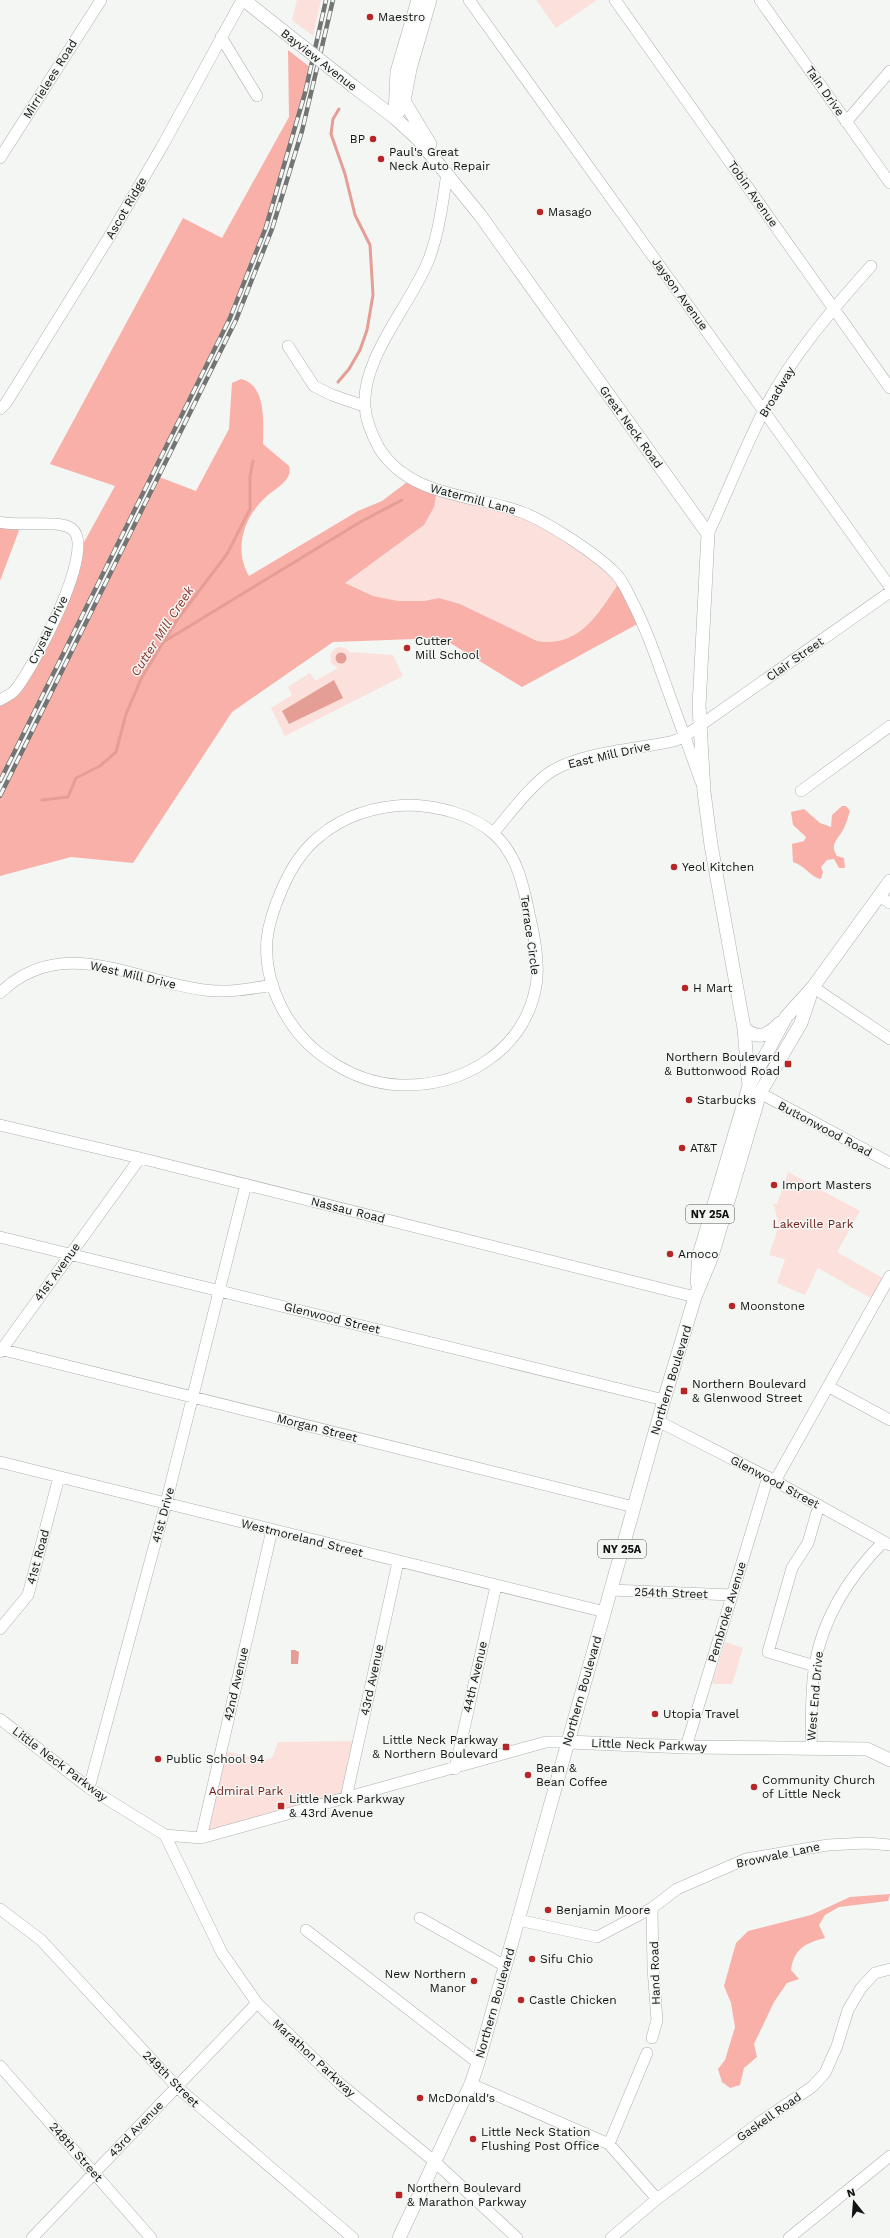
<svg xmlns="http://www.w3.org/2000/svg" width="890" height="2238" font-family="'Work Sans',sans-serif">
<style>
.green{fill:#fbe0dc}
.forest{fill:#f8b0a8}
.water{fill:#e59e96}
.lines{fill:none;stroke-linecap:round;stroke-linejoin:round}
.stream{stroke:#e59e96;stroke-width:3}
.minor-casing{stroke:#adb0ae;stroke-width:12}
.major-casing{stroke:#adb0ae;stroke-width:14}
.minor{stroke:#fff;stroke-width:11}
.major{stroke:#fff;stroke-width:13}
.rail-casing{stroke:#737574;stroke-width:4.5}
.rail{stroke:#f3f6f3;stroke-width:3;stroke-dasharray:9;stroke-linecap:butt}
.major-bridge-casing{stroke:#adb0ae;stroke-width:14;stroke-linecap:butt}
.major-bridge{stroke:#fff;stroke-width:13}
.poi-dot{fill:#b62626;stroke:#f3f6f3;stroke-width:1.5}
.labels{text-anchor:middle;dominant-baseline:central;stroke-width:3;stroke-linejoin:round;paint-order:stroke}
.shield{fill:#f3f6f3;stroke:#555656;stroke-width:1}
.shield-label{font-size:11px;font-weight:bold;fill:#111212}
.poi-label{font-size:12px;fill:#111212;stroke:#f3f6f3;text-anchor:start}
.street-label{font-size:12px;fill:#111212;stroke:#f3f6f3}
.park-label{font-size:12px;fill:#6f1e1b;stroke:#f3f6f3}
.water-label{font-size:13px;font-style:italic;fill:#8b3731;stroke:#f3f6f3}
</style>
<rect width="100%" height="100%" fill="#f3f6f3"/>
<path class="green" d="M297 0H321L313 36 292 20Z
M536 0H597L556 28Z
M437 490 528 514 621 580C599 612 581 648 537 641L460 604 439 598 424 601H398L373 596 345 583 424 525Z
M339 647 345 648 350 652 393 655 403 676 285 736 271 708 292 695 288 687 310 673 315 681 338 668 331 663C329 655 332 649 339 647Z
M788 1172 860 1211 837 1252 888 1281 876 1301 818 1268 805 1295 777 1283 785 1259 769 1255 779 1225 773 1203 777 1204Z
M725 1642 743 1648 732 1684H712Z
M359 1741 346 1798 201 1838 221 1750 264 1760 272 1758 278 1742Z"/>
<path class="forest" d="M288 50 311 68 295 130 266 227 230 318 0 781V700L24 678 77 555 115 486 50 464 183 218 222 238 289 117Z
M241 379C267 385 263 423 263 444L289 466C293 481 276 488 267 496 244 516 233 549 249 576L358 511 382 501 411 479 437 490 434 507 424 525 345 583 373 596 398 601H424L439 598 460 604 537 641C581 648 599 612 621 580L643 621 522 687 442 638 333 642 232 712 133 863 71 857 0 876V796L159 477 196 491 229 429 232 383Z
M0 522 21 525 0 581Z
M842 806H846L850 811C848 817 846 825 843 830 838 839 829 845 837 856L844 858 845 868H839L834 859 827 860 821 867 823 872 821 879C810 877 807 867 793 862L792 844 804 841 806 837 793 825 791 812 804 809 820 823 831 827 832 815Z
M890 1894 888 1901 839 1907 825 1915 819 1925 825 1938C805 1943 794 1949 791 1970L799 1979 787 1983 774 2002 754 2044 757 2057 744 2068 740 2085 730 2088 722 2082 718 2069 725 2060 735 2027 731 2003 724 1986 736 1943 748 1931 811 1915 850 1897Z"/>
<path class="water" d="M335.5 658a5.5 5.5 0 1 1 11 0a5.5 5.5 0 1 1-11 0Z
M334 680 343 698 289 724 282 711Z
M295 1650 299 1652 298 1664H291V1650Z"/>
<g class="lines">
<path class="stream" d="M338 382 349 369 360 350 367 330 373 295 370 245 355 215 345 174 331 134 333 119 339 109
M165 641 362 521 402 500
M42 800 68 797 76 778 100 766 116 752 126 714 142 677 177 620 227 554 250 509V476L253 461"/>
<g class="minor-casing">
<path id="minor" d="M469 0 890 587
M615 0 890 388
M760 0 890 183
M221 37 257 96
M846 122 890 71
M0 158 101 0
M447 173C443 201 439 232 429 259 412 303 361 358 365 407 366 422 372 435 379 448 410 498 475 494 524 513 549 523 595 553 614 572 622 579 626 589 631 599 646 628 656 657 667 688 678 719 690 750 701 782
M288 346 314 386 332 395 364 406
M0 409 6 403 111 234 164 143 242 0
M0 522C20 527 58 519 72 529 98 548 32 670 15 690 12 694 5 697 0 700
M708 534C727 493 743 452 763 412 790 358 831 311 871 266
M801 791 890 726
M409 805C438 806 472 814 494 834 517 855 523 884 529 913 534 935 540 964 536 986 524 1051 463 1087 400 1085 375 1084 351 1075 330 1061 290 1036 263 986 267 939 269 921 275 905 282 889 291 868 302 850 320 836 345 815 377 806 409 805Z
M493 833C509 815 532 783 552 771 583 752 638 749 674 741L685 736 890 592
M879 896 890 903
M813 987 890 1039
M0 993C62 933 133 981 204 990 227 993 250 989 273 985
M760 1093 890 1163
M0 1125 140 1158 695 1297
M0 1237 664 1400
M0 1349 634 1507
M0 1352 140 1158
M829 1387 890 1420
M658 1421 775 1481 890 1545
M0 1462 605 1612
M775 1481 890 1276
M611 1590 732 1595
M0 1629 28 1595 59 1477
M815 1666 768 1652 792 1568 808 1543 819 1505
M0 1719 89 1788 165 1835 201 1838 546 1742H568
M686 1747 768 1477
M811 1749C812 1722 810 1692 815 1664 823 1617 850 1576 883 1542
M455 1769 496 1586
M89 1788 166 1503 246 1184
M346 1798 398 1562
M165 1835 222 1953 257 2003 339 2083 435 2162 517 2238
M201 1838 272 1530
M0 1909 41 1940 177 2087 353 2238
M420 1918 505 1966
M518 1920 597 1937 652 1908 677 1889 746 1859 828 1845 867 1843 890 1845
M306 1930 478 2063
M652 2038 657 2020 653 1968 652 1908
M0 2066 151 2238
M471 2084 609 2144 657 2199
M609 2144 647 2053
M32 2238 257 2003
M611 2238 657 2199 763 2120 812 2087 825 2073 837 2046 848 2010 861 1988 875 1973 890 1969
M789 2238 890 2156"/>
</g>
<g class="major-casing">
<path id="major" d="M244 0 283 31
M353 86 395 118 418 139 480 215 708 534 699 706 704 792 711 845 744 1028 749 1086
M404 101 430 144
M395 114 397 72 418 0
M395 118 404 101 410 69 430 0
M744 1028C758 1041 768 1035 780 1023
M697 1283 699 1255 749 1086 786 1017 813 987 890 881
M568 1742 686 1747 867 1749 890 1760
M399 2238 471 2084 478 2063 664 1400 695 1297 712 1256 760 1093 801 1023 813 987"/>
</g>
<use href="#minor" class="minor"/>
<use href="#major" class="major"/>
<g class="rail-casing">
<path id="rail" d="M0 781 230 318 266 227 305 93 326 0
M0 796 236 320 272 229 302 131 333 0"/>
</g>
<use href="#rail" class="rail"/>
<g class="major-bridge-casing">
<path id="major-bridge" d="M283 31 353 86"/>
</g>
<use href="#major-bridge" class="major-bridge"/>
</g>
<g class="poi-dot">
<circle cx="370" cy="17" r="4"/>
<circle cx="373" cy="139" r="4"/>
<circle cx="381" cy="159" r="4"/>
<circle cx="540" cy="212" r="4"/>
<circle cx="407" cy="648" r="4"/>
<circle cx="674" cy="867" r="4"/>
<circle cx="685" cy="988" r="4"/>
<rect x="784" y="1060" width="8" height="8" rx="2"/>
<circle cx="689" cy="1100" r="4"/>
<circle cx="682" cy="1148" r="4"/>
<circle cx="774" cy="1185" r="4"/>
<circle cx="670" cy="1254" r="4"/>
<circle cx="732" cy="1306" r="4"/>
<rect x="680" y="1387" width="8" height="8" rx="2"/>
<circle cx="655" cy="1714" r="4"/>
<rect x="502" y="1743" width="8" height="8" rx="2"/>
<circle cx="158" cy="1759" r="4"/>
<circle cx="528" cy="1775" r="4"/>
<circle cx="754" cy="1787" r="4"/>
<rect x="277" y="1802" width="8" height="8" rx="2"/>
<circle cx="548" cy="1910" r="4"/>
<circle cx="532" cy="1959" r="4"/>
<circle cx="474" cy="1981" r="4"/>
<circle cx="521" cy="2000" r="4"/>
<circle cx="420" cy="2098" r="4"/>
<circle cx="473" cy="2139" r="4"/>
<rect x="395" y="2191" width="8" height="8" rx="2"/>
</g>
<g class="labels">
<g class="shield">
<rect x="686" y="1205" width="48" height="18" rx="3"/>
<rect x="598" y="1540" width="48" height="18" rx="3"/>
</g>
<g class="shield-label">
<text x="710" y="1214">NY 25A</text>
<text x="622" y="1549">NY 25A</text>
</g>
<g class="poi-label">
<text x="378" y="17">Maestro</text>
<text x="365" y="139" text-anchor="end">BP</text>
<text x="389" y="152">Paul's Great<tspan x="389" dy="14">Neck Auto Repair</tspan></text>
<text x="548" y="212">Masago</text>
<text x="415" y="641">Cutter<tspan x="415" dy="14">Mill School</tspan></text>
<text x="682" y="867">Yeol Kitchen</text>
<text x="693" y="988">H Mart</text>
<text x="780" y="1057" text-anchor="end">Northern Boulevard<tspan x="780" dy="14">&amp; Buttonwood Road</tspan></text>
<text x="697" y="1100">Starbucks</text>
<text x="690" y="1148">AT&amp;T</text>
<text x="782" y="1185">Import Masters</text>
<text x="678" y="1254">Amoco</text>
<text x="740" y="1306">Moonstone</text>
<text x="692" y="1384">Northern Boulevard<tspan x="692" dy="14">&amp; Glenwood Street</tspan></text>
<text x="663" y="1714">Utopia Travel</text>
<text x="498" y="1740" text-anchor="end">Little Neck Parkway<tspan x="498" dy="14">&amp; Northern Boulevard</tspan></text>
<text x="166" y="1759">Public School 94</text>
<text x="536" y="1768">Bean &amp;<tspan x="536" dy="14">Bean Coffee</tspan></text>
<text x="762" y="1780">Community Church<tspan x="762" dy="14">of Little Neck</tspan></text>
<text x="289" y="1799">Little Neck Parkway<tspan x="289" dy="14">&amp; 43rd Avenue</tspan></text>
<text x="556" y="1910">Benjamin Moore</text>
<text x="540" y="1959">Sifu Chio</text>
<text x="466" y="1974" text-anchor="end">New Northern<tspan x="466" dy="14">Manor</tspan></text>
<text x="529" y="2000">Castle Chicken</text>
<text x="428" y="2098">McDonald's</text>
<text x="481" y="2132">Little Neck Station<tspan x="481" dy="14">Flushing Post Office</tspan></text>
<text x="407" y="2188">Northern Boulevard<tspan x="407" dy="14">&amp; Marathon Parkway</tspan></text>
</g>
<g class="street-label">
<text transform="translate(319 60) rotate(38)">Bayview Avenue</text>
<text transform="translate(50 79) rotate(-58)">Mirrielees Road</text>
<text transform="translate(825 91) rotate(55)">Tain Drive</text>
<text transform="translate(753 194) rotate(55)">Tobin Avenue</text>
<text transform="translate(126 208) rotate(-60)">Ascot Ridge</text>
<text transform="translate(680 294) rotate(54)">Jayson Avenue</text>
<text transform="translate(777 392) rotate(-59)">Broadway</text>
<text transform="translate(631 427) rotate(54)">Great Neck Road</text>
<text transform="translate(473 499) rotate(15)">Watermill Lane</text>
<text transform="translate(48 630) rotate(-64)">Crystal Drive</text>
<text transform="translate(795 659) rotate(-35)">Clair Street</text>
<text transform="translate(609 755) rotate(-13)">East Mill Drive</text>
<text transform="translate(530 935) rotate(82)">Terrace Circle</text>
<text transform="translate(133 975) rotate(13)">West Mill Drive</text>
<text transform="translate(825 1129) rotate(28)">Buttonwood Road</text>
<text transform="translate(348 1210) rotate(14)">Nassau Road</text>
<text transform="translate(57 1272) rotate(-54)">41st Avenue</text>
<text transform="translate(332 1318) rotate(14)">Glenwood Street</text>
<text transform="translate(671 1380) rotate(-73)">Northern Boulevard</text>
<text transform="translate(317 1428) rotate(14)">Morgan Street</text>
<text transform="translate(775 1482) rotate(28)">Glenwood Street</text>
<text transform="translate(163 1515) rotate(-75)">41st Drive</text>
<text transform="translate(302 1538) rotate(14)">Westmoreland Street</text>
<text transform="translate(38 1557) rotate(-75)">41st Road</text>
<text transform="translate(671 1593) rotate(2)">254th Street</text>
<text transform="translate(727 1612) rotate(-73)">Pembroke Avenue</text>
<text transform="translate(475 1677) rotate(-77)">44th Avenue</text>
<text transform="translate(372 1680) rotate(-78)">43rd Avenue</text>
<text transform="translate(236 1684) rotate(-77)">42nd Avenue</text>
<text transform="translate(582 1691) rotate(-74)">Northern Boulevard</text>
<text transform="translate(815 1696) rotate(-85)">West End Drive</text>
<text transform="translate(649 1745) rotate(2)">Little Neck Parkway</text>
<text transform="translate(60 1764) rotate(37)">Little Neck Parkway</text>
<text transform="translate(778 1855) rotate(-12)">Browvale Lane</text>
<text transform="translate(655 1973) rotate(-92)">Hand Road</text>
<text transform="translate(495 2003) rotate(-74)">Northern Boulevard</text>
<text transform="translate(314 2058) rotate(43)">Marathon Parkway</text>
<text transform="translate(171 2079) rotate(45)">249th Street</text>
<text transform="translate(769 2117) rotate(-35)">Gaskell Road</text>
<text transform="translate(136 2129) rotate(-46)">43rd Avenue</text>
<text transform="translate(76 2152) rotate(49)">248th Street</text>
</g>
<g class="park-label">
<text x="813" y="1224">Lakeville Park</text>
<text x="246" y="1791">Admiral Park</text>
</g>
<g class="water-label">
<text transform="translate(162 631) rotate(-57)">Cutter Mill Creek</text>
</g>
</g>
<g transform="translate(854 2202) rotate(343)" stroke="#f3f6f3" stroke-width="3" paint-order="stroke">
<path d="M0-3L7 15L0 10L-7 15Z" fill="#111212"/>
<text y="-6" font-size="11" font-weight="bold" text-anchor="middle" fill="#111212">N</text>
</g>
</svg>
